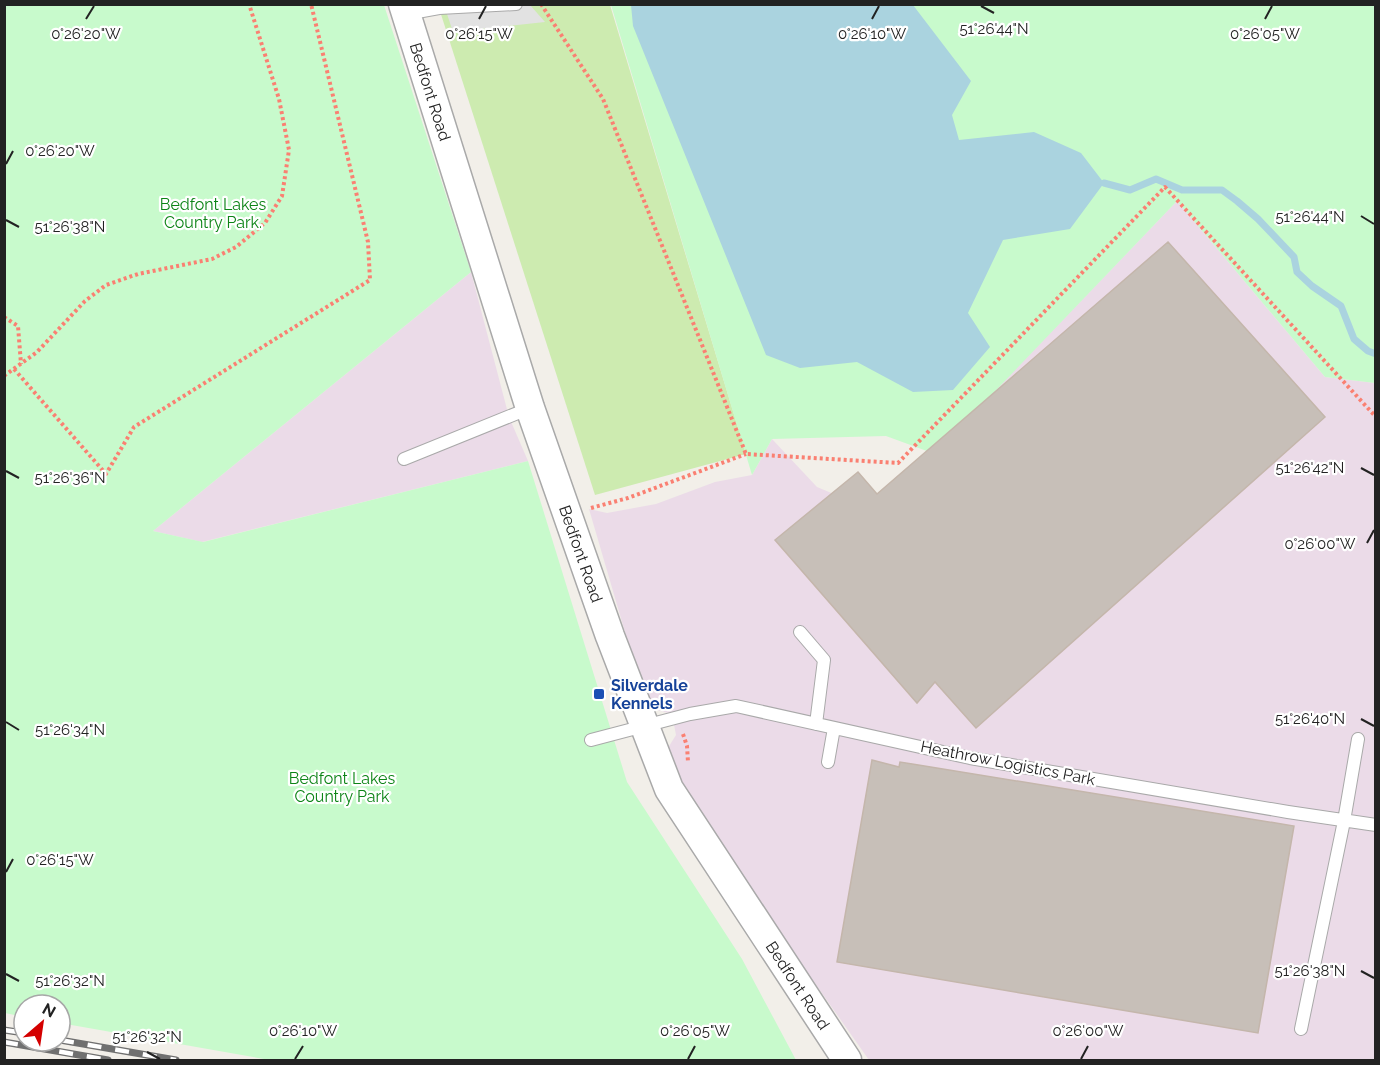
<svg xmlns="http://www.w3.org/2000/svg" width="1380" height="1065" font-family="Raleway,sans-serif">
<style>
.industrial{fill:#ebdbe8}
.grass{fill:#cdebb0}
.park{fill:#c8facc}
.parking{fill:#e2e2e2}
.water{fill:#aad3df}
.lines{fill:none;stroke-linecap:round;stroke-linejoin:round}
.stream{stroke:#aad3df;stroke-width:7}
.building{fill:#c7bfb8;stroke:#c4b6ab;stroke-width:1.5}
.service-casing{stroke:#a9a9a9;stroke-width:14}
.tertiary-casing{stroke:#a9a9a9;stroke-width:31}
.path{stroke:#fa8072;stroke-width:4;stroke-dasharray:3 3;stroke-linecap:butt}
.service{stroke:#fff;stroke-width:12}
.tertiary{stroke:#fff;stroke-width:28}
.rail-casing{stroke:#707070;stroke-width:7}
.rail{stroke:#fff;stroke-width:4.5;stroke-dasharray:14;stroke-linecap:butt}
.ticks{fill:none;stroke:#222;stroke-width:2}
.transit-dot{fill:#1a4fb4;stroke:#fff;stroke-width:2}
.labels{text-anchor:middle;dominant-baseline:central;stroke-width:4.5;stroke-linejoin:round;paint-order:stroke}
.street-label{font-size:16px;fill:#222;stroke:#fff}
.park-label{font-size:16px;fill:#0c8416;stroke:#fff}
.transit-label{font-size:16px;font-weight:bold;fill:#164399;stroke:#fff;text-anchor:start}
.ticks-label{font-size:15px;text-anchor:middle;fill:#222;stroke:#fff;stroke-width:4.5;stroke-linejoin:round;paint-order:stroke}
</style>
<rect width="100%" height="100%" fill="#f2efe9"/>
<path class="industrial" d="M1177 201 1325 377 1375 383V1060H869L680 792 666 751 676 735 672 714 657 710 644 697 589 509 607 513 656 504 715 482 752 475 772 439 817 487 841 497 870 498 906 483Z
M471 272 509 417 528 461 202 542 153 531Z"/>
<path class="grass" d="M438 5H610L746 454 595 495Z"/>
<path class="park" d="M4 5H384L471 272 153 531 203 542 528 461 627 782 742 959 796 1060H270L60 1023V1005H24V1017L5 1013Z
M611 5H1375V383L1325 377 1177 201 935 454 886 436 772 439 752 475Z"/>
<path class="parking" d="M444 5H530L545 22 453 32Z"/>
<path class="water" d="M631 5H913L971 81 952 115 959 140 1034 132 1081 153 1104 183 1070 229 1003 240 968 313 990 347 953 390 913 392 857 362 800 368 766 355 633 26Z"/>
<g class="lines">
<path class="stream" d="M1104 183 1130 190 1156 179 1182 190H1222L1237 201 1258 219 1294 257 1297 272 1312 286 1341 306 1354 339 1368 351 1376 354"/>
</g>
<path class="building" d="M1168 242 1325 417 976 728 935 682 917 703 775 540 858 472 877 494Z
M872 760 899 767 900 762 1294 826 1258 1033 837 962Z"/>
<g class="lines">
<g class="service-casing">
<path id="service" d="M406 14 439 8 516 4
M404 459 530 408
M800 632 824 660 816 724
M591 740 690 714 736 706 970 758 1288 812 1376 825
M828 762 834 728
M1301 1029 1344 821 1358 739"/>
</g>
<g class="tertiary-casing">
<g id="tertiary">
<path id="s1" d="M403 4 530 408 610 636 669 789 847 1060"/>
</g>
</g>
<path class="path" d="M541 4 603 99 746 454 898 463 1165 187 1376 417
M4 317 18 326 21 364
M14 369 106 474 134 427 370 280 368 242 311 4
M4 376 37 352 85 301 106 285 138 274 212 259 236 247 265 223 282 196 289 150 279 99 249 4
M591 508 628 498 746 454
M683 734 687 746 688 762"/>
<use href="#service" class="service"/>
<use href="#tertiary" class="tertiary"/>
<g class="rail-casing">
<path id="rail" d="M4 1030 24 1033
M60 1040 176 1060
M4 1042 108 1060"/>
</g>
<use href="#rail" class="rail"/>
</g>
<path class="ticks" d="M981 6 994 13M86 19 94 6M479 19 486 6M872 19 879 6M1265 19 1272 6M6 164 13 151M1361 216 1374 224M6 220 19 227M1361 468 1374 475M6 471 19 478M1367 543 1374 530M1361 719 1374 726M6 722 19 730M6 872 13 859M1361 971 1374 978M6 974 19 981M147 1052 160 1059M295 1059 303 1046M688 1059 695 1046M1081 1059 1088 1046"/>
<rect class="transit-dot" x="593" y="688" width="12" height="12" rx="3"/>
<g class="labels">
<g class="street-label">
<text stroke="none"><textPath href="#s1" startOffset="92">Bedfont Road</textPath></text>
<text stroke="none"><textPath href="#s1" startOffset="578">Bedfont Road</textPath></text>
<text transform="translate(1008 763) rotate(11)">Heathrow Logistics Park</text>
<text stroke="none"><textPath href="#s1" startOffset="1064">Bedfont Road</textPath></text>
</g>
<g class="park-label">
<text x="213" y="204">Bedfont Lakes<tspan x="213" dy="18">Country Park.</tspan></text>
<text x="342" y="778">Bedfont Lakes<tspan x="342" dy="18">Country Park</tspan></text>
</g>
<g class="transit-label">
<text x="611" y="685">Silverdale<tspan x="611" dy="18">Kennels</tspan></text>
</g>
</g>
<g class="ticks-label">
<text x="994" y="34">51°26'44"N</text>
<text x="86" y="39">0°26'20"W</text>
<text x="479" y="39">0°26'15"W</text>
<text x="872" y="39">0°26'10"W</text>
<text x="1265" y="39">0°26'05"W</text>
<text x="60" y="156">0°26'20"W</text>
<text x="1310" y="222">51°26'44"N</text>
<text x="70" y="232">51°26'38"N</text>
<text x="1310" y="473">51°26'42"N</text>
<text x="70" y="483">51°26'36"N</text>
<text x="1320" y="549">0°26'00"W</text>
<text x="1310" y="724">51°26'40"N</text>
<text x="70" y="735">51°26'34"N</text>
<text x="60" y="865">0°26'15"W</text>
<text x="1310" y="976">51°26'38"N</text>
<text x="70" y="986">51°26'32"N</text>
<text x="303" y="1036">0°26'10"W</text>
<text x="695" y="1036">0°26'05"W</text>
<text x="1088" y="1036">0°26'00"W</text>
<text x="147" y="1042">51°26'32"N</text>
</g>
<rect width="1380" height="1065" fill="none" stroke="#222222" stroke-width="12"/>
<g transform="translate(42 1023) rotate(29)"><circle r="28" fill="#ffffff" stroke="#a7a7a7" stroke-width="1.5"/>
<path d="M0-4.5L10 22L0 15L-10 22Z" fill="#d40000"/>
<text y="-9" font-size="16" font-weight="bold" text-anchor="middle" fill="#222222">N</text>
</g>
</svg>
